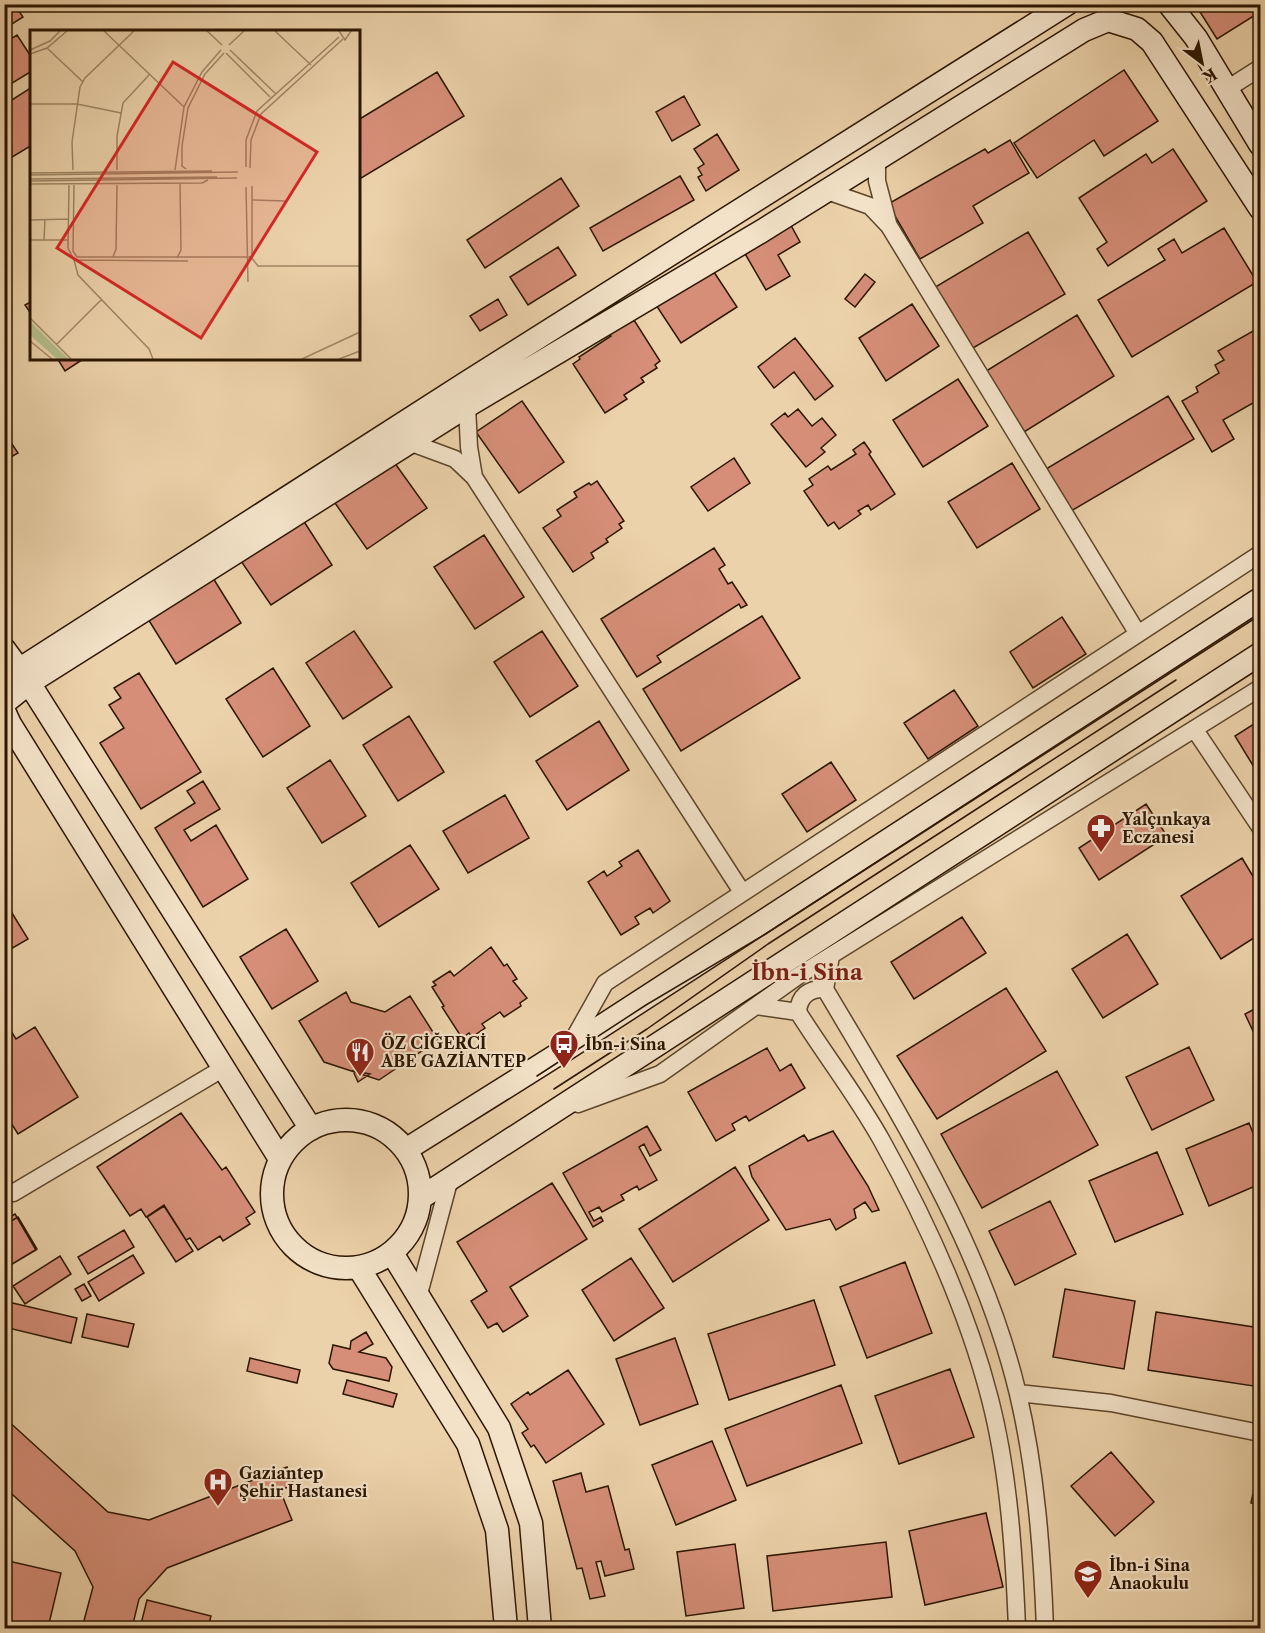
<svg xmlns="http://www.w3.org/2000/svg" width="1265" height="1633" font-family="'Libre Caslon Text',serif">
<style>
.building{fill:#d68e78;stroke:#2c1600;stroke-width:1.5}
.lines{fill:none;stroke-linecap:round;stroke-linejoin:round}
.street-casing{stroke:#5c452a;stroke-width:19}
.secondary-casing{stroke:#2c1600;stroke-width:25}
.street{stroke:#f3e2c8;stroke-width:16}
.secondary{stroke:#f3e2c8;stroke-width:22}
.tram{stroke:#2c1600;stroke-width:1.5}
.labels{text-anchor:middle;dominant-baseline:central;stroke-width:4.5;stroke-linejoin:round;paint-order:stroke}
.poi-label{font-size:16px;font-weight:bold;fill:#2c1600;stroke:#f3e2c8;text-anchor:start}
.district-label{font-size:22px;font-weight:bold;fill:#7a1f14;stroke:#f3e2c8}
.inset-road{fill:none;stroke:#9f8766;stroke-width:1.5}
.view{fill:#d62828;fill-opacity:0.15;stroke:#d62828;stroke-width:3}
.inset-edge{fill:none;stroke:#2c1600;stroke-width:3}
</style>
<rect width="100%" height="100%" fill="#ecd2aa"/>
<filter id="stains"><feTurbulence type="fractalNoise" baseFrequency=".00333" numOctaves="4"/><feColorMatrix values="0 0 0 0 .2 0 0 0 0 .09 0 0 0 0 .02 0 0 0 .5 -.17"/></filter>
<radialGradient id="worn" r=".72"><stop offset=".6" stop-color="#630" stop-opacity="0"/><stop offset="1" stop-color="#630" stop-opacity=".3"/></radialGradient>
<path class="building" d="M4 4H14L23 17 4 29Z
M1195 4H1260V12L1217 39Z
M17 35 32 58V71L4 88V43Z
M1124 70 1158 121 1104 156 1094 140 1037 178 1014 143Z
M437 72 464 116 358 180V120Z
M32 87V145L4 162V105Z
M684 96 700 125 672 141 656 112Z
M717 134 739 170 706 191 698 177 702 175 698 168 704 164 694 149Z
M1010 140 1029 173 973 206 983 223 920 259 888 204 985 149 988 153Z
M1173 149 1207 201 1108 266 1097 249 1107 242 1079 198 1146 154 1152 163Z
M680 176 694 200 603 251 590 228Z
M561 178 579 206 485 268 467 240Z
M787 218 800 242 778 255 790 276 766 290 740 245Z
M1224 228 1257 282 1132 357 1098 300 1165 260 1158 249 1174 239 1182 253Z
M1028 232 1065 294 973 348 943 298 939 301 932 289Z
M558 247 576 275 528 305 510 277Z
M710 266 737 307 681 343 654 302Z
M865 274 875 282 855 307 845 299Z
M498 299 507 315 480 331 470 316Z
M32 301V315L25 305Z
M912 304 939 346 886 381 859 338Z
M1077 315 1114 376 1024 432 983 373Z
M627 320 629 323 634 320 660 361 655 365 657 368 641 378 644 382 624 395 627 399 605 413 573 364 580 359 579 357 611 336 608 332Z
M1260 327V399L1223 420 1234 439 1212 452 1182 401 1198 392 1196 387 1219 373 1215 365 1224 360 1218 351Z
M795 338 833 386 815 400 794 372 774 388 758 367Z
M57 358H85L65 371Z
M958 379 988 426 923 467 893 420Z
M1168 396 1194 439 1071 511 1046 469Z
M522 401 564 462 519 493 476 432Z
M798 409 812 426 822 418 836 435 821 448 825 452 806 467 771 424 785 413 788 417Z
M4 432 18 453 4 461Z
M864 442 871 452 869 454 895 494 871 510 868 505 858 511 861 514 839 529 834 522 828 526 804 491 813 485 809 479 828 466 831 470 856 454 853 450Z
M734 458 750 483 708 511 691 487Z
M394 462 427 508 367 549 335 503Z
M1012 463 1040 509 977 548 948 502Z
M597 481 624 521 619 524 622 528 606 539 608 542 591 553 594 558 573 572 543 528 561 516 557 510 577 497 574 492 589 483 591 485Z
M303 520 332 565 271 605 241 561Z
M484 535 524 597 475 629 434 567Z
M714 548 725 565 719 569 728 584 732 582 747 605 741 608 739 604 657 656 661 662 637 677 601 619Z
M213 578 241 623 176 664 148 619Z
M762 616 800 678 681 751 643 689Z
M1062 617 1086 654 1033 688 1010 652Z
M354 631 392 687 343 719 306 663Z
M542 631 578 686 530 717 494 662Z
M273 668 310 726 263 757 226 699Z
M139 673 201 772 141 809 100 743 124 728 109 705 121 698 114 688Z
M954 690 978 726 928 759 904 723Z
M409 716 444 772 398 801 363 745Z
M1260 720V777L1235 736Z
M599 721 629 770 567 810 536 761Z
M330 760 366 816 322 843 287 788Z
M831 762 856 800 807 832 782 794Z
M203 781 220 809 184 830 191 841 216 825 248 879 203 907 155 828 195 803 187 791Z
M505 795 529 838 468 873 443 831Z
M1146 804 1167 836 1099 880 1079 848Z
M410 845 439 889 379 927 351 883Z
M638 850 670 901 653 913 650 908 635 917 639 924 621 935 588 882 604 871 607 876 622 866 619 862Z
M1242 858 1260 888V934L1221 959 1181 896Z
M4 900 28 939 4 953Z
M962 917 986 953 914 999 891 962Z
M286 929 318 981 272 1009 240 957Z
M1127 934 1158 984 1103 1018 1072 969Z
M491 947 504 966 507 964 517 979 513 981 527 998 520 1003 521 1006 504 1017 500 1012 482 1024 485 1028 472 1037 469 1033 462 1038 442 1007 444 1006 432 987 436 985 433 982 450 971 454 976Z
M1006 988 1046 1051 937 1119 897 1056Z
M346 992 351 1002 385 1012 410 996 438 1040 379 1080 324 1062 299 1021Z
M1260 1006V1046L1245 1014Z
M4 1020 16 1039 35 1027 78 1097 18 1134 4 1112Z
M1189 1047 1214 1100 1152 1130 1126 1077Z
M767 1048 780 1071 791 1064 805 1088 749 1121 746 1116 732 1124 735 1130 716 1141 688 1092Z
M353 1071 370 1074 358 1082Z
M1057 1071 1098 1145 982 1208 941 1134Z
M181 1113 222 1170 226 1167 255 1212 246 1218 250 1224 223 1241 220 1236 198 1250 190 1238 186 1240 164 1205 146 1217 141 1209 130 1216 97 1167Z
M1249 1123 1260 1150V1184L1209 1206 1186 1149Z
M647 1126 661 1150 650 1156 644 1144 639 1147 657 1180 639 1190 637 1186 621 1195 624 1200 602 1212 599 1207 589 1212 594 1221 601 1217 603 1221 593 1227 563 1173Z
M833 1131 868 1186 879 1210 872 1212 865 1202 854 1209 856 1218 836 1230 830 1219 786 1230 752 1177 749 1166 804 1135 808 1141Z
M1157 1152 1183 1214 1115 1242 1089 1181Z
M735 1167 769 1220 673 1282 639 1229Z
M552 1183 587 1239 510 1287 528 1316 503 1332 497 1323 488 1328 471 1301 487 1291 457 1242Z
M1050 1201 1076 1254 1015 1285 989 1231Z
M164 1206 193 1251 176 1262 147 1217Z
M15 1214 36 1250 4 1269V1220Z
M18 1217 37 1249 4 1269V1225Z
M124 1230 134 1247 88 1274 78 1257Z
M133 1255 144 1273 99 1301 88 1282Z
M60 1256 71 1274 25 1304 13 1286Z
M631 1258 664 1308 614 1341 582 1290Z
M905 1262 932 1333 867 1358 840 1287Z
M84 1284 91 1296 82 1301 75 1289Z
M1065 1289 1135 1301 1124 1369 1053 1357Z
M814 1300 835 1365 729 1400 708 1334Z
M4 1301 77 1318 71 1343 4 1327Z
M1156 1312 1260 1328V1387L1148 1370Z
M87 1314 134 1324 128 1347 82 1337Z
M366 1332 373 1344 359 1352 386 1358 392 1367 389 1381 333 1369 329 1363 333 1345 350 1349 351 1341Z
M675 1338 698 1404 640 1425 616 1359Z
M250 1358 300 1370 297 1383 247 1371Z
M950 1369 974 1437 899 1464 875 1396Z
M568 1370 604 1424 546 1463 534 1445 531 1447 522 1433 528 1429 511 1404 528 1392 530 1395Z
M347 1380 397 1394 393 1407 343 1394Z
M841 1385 862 1443 747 1486 725 1429Z
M6 1419 108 1512 149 1520 287 1467 294 1485 280 1490 292 1520 167 1568 139 1599 132 1628H82L93 1587 75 1551 4 1487Z
M712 1441 736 1500 676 1525 652 1465Z
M1111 1452 1154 1502 1115 1536 1071 1486Z
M581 1473 586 1492 608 1486 625 1550 629 1549 634 1569 605 1576 601 1561 596 1562 605 1596 590 1599 582 1568 577 1569 553 1481Z
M1257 1474 1260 1475V1505L1251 1503Z
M986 1513 1003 1587 925 1605 909 1531Z
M886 1542 892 1597 773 1611 767 1556Z
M735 1544 744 1608 686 1616 677 1552Z
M4 1560 61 1573 48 1628H4Z
M147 1600 211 1616 208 1628H140Z"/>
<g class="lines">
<g class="street-casing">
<path id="street" d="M1227 89 1260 68
M877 157V181L888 223
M827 191 870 206 889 226 1138 634
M467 406 469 447 474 477
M409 442 455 459 474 477 742 892
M1195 730 1260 827
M831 956 825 989C901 1117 983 1247 1018 1394 1036 1470 1042 1550 1045 1628
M756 1006 798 1012C825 1055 857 1096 882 1141 927 1222 967 1309 990 1399 1009 1473 1014 1553 1017 1628
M798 1012C799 996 809 988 825 989
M569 1047 605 983 1260 554
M578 1104 660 1074 798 976 1260 688
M13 1193 222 1069
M419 1294 450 1178
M1018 1393 1111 1403 1260 1433"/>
</g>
<g class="secondary-casing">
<path id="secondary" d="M1169 4 1196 38 1260 144
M4 649 29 683 311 1129
M4 690 6 682 20 669 466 383 1067 4
M4 703 29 683 467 406 762 231 1084 30 1108 20 1137 29 1152 42 1260 208
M4 711 10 724 280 1159
M272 1194a74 74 0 1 1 148 0a74 74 0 1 1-148 0Z
M407 1149 568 1048 1260 599
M422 1197 1260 654
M392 1253 499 1428 531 1523 540 1628
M359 1268 468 1444 497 1530 506 1628"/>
</g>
<use href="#street" class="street"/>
<use href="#secondary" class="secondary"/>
<path class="tram" d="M537 1076 646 1005 764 935 1260 615
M554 1089 647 1029 768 944 1176 680"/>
</g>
<defs>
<g id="pharmacy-pin" transform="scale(1.5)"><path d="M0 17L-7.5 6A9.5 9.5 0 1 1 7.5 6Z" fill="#8f2418" stroke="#f3e2c8"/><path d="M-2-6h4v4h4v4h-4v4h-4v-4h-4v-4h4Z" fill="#fff"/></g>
<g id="bus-pin" transform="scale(1.5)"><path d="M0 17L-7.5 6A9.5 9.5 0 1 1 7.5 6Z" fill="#8f2418" stroke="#f3e2c8"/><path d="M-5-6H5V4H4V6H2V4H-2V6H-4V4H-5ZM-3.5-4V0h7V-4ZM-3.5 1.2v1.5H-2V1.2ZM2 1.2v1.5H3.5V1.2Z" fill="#fff"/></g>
<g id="restaurant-pin" transform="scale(1.5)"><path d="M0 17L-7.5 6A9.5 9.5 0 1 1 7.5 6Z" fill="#8f2418" stroke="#f3e2c8"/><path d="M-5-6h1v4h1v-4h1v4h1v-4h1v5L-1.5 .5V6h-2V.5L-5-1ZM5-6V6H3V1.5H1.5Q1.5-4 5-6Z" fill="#fff"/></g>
<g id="hospital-pin" transform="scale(1.5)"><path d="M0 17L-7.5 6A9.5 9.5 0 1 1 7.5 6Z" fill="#8f2418" stroke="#f3e2c8"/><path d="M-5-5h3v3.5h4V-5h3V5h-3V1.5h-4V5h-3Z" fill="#fff"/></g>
<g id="school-pin" transform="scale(1.5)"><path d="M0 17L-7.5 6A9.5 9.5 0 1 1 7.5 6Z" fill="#8f2418" stroke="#f3e2c8"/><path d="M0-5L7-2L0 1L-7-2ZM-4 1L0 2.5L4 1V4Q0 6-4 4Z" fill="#fff"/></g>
</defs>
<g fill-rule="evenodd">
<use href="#pharmacy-pin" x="1101" y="828"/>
<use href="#bus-pin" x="564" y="1044"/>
<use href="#restaurant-pin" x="360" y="1052"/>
<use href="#hospital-pin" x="218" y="1482"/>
<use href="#school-pin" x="1088" y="1574"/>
</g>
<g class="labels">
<g class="poi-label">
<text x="1122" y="819">Yalçınkaya<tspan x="1122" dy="18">Eczanesi</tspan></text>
<text x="381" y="1043">ÖZ CİĞERCİ<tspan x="381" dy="18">ABE GAZİANTEP</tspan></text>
<text x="585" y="1044">İbn-i Sina</text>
<text x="239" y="1473">Gaziantep<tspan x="239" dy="18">Şehir Hastanesi</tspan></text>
<text x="1109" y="1565">İbn-i Sina<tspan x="1109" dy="18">Anaokulu</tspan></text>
</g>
<g class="district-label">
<text x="807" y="972">İbn-i Sina</text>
</g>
</g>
<g transform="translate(30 30)">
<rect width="330" height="330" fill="#ecd2aa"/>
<path d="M0 291 30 321 39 329H27L0 305Z" fill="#b4bd8b"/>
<path class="inset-road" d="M74 1 154 77M177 1 192 15M245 1 281 35M309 1 315 10 321 1M199 15 214 1M17 18 53 52M0 20 20 11 30 1M200 20 246 64M196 23 240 67M0 24 17 18 37 1M0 74H47L91 83M216 137V110L227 81 309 7M220 138 221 110 231 84 313 9M156 139 152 136V116L158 78 175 44 194 23M43 140 42 112 50 57 55 48 104 1M87 140V106L93 73 119 45M145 140 154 77 172 42 191 20M0 143 182 141M0 145 208 142M0 149 187 147M0 151 207 148M0 154 172 153 178 150M39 155 38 218 44 230 158 231M44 155 43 221 47 227H221L228 236H330M216 157 218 252M222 170 255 171M0 190 38 189M0 210H38M14 210 15 189M222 224V156M83 227 86 219 87 155M147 228 151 220 150 153M44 230 48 245 119 319 123 329M0 288 41 329M0 311 22 329M26 315 72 269M272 329 330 302M309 329 330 321"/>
<path class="view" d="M143 32 287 122 171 308 27 218Z"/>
<rect width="330" height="330" class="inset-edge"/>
</g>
<rect width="1265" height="1633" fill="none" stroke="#ecd2aa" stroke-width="24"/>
<rect x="6" y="6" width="1253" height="1621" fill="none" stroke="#2c1600" stroke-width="3"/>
<rect x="12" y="12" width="1241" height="1609" fill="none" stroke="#2c1600" stroke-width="1.5"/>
<g transform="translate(1202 63) rotate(148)" stroke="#f3e2c8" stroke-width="4.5" paint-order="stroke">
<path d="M0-4.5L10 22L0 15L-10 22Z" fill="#2c1600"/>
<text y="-9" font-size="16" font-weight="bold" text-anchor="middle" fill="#2c1600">K</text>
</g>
<rect width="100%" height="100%" filter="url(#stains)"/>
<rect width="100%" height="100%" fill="url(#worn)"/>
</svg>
